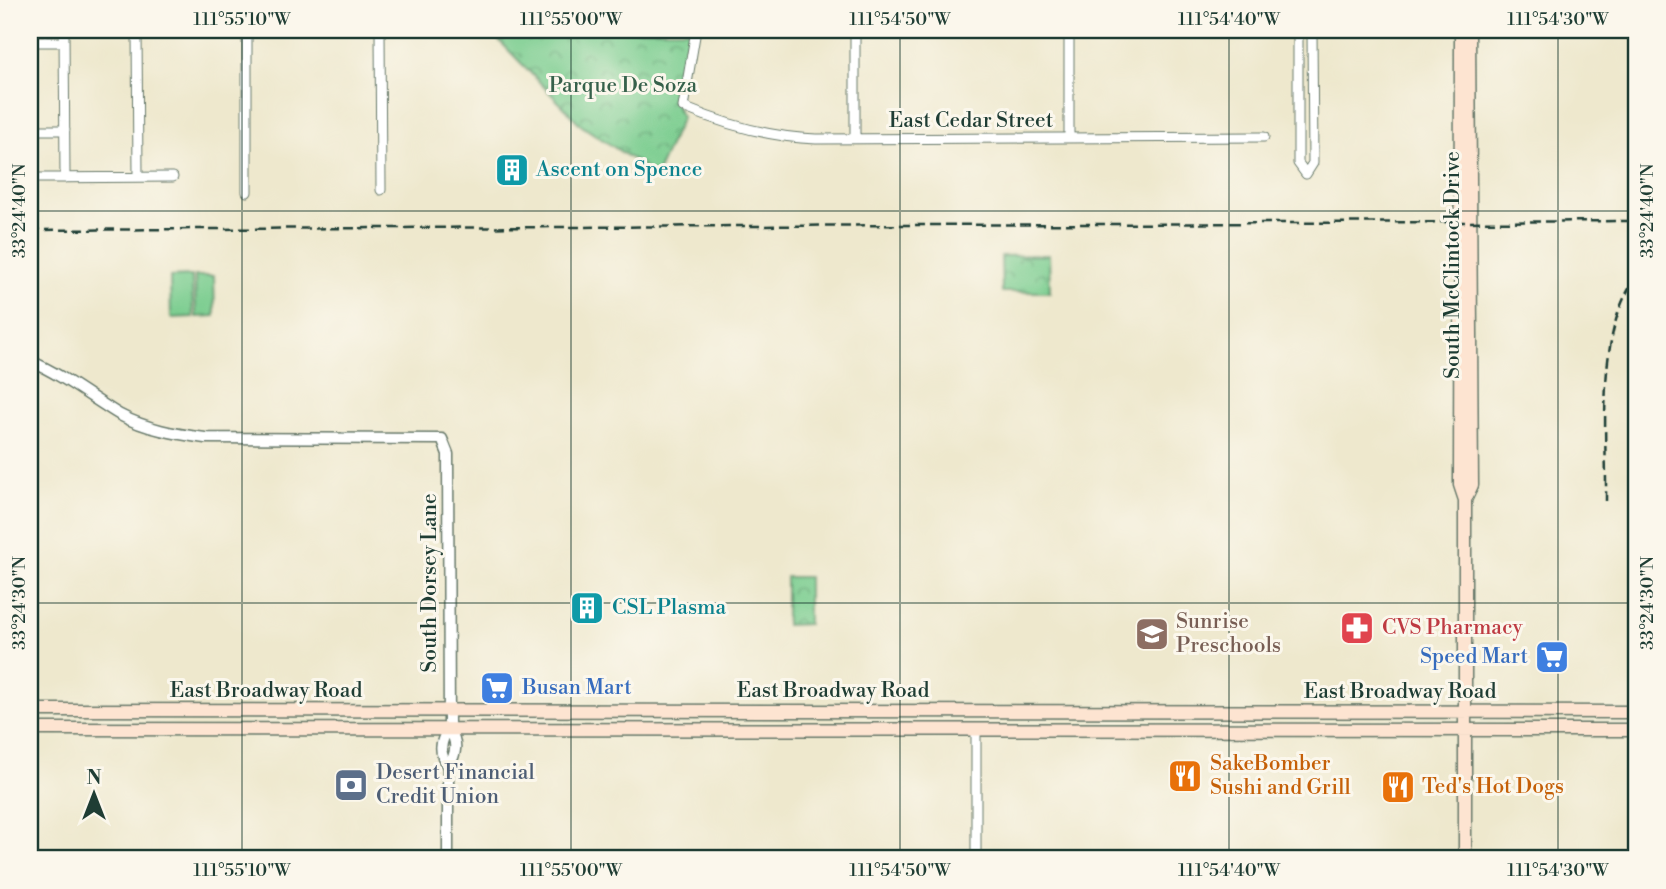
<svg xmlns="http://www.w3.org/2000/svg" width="1666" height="889" font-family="'Libre Bodoni',serif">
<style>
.green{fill:#7bcd90;stroke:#4d8562;stroke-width:2}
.park{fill:url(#park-crowns);stroke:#4d8562;stroke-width:2}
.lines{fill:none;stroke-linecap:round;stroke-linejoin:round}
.minor-casing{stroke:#67796a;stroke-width:11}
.tertiary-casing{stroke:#67796a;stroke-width:13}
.secondary-casing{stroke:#67796a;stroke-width:15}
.minor{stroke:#fff;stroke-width:9}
.tertiary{stroke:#fff;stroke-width:10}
.secondary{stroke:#fde4d1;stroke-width:12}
.rail{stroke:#1f3d34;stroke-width:2.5;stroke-dasharray:10 5;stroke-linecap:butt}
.ticks{fill:none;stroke:#1f3d34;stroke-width:2;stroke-opacity:0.45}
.labels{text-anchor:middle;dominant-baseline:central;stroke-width:6;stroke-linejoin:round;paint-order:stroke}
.park-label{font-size:21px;fill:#36614b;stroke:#fbf7ec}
.street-label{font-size:21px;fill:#1f3d34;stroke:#fbf7ec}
.culture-label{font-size:21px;fill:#0d838f;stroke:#fbf7ec;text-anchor:start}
.education-label{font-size:21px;fill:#785e54;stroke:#fbf7ec;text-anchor:start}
.health-label{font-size:21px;fill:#be3a42;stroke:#fbf7ec;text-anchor:start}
.shop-label{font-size:21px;fill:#366cbe;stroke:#fbf7ec;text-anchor:end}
.food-label{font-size:21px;fill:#c56008;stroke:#fbf7ec;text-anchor:start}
.service-label{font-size:21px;fill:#4e5e75;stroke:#fbf7ec;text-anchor:start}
.neatline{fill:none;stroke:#1f3d34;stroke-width:2.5}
.ticks-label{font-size:18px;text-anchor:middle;fill:#1f3d34}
</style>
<defs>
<pattern id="park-crowns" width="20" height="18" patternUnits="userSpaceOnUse" patternTransform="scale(1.75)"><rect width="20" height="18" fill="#7bcd90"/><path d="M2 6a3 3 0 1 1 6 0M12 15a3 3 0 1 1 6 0" fill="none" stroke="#64a876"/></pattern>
</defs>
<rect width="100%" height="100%" fill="#fbf7ec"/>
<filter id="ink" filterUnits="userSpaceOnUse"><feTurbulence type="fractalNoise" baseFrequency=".0143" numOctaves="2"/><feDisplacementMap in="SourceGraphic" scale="14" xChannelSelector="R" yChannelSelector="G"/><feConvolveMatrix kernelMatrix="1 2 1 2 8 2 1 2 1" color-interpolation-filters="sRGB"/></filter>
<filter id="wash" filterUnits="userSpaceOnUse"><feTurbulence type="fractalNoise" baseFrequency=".00686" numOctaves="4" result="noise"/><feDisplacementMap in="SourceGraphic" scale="28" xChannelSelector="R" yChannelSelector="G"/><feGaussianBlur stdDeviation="1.57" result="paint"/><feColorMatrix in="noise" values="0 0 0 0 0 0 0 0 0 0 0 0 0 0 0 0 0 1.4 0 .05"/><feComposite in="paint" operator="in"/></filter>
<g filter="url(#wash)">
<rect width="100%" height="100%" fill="#eee8cd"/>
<path class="green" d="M192 276 193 317 171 318 170 277Z
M195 276H214L215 316 196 317Z"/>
<path class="park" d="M489 30H690L676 106 682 117 656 175 582 126Z
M1049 255 1050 292H1002L1001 256Z
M786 577H808V624L786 625Z"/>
</g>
<g filter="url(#ink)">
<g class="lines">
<g class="minor-casing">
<path id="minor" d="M64 30 65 178
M137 30 138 177
M380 30 381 190
M696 30 683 107C726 125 768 137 816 139L1264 137
M1069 30V137
M1298 30V163L1306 174 1313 163 1312 30
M30 42H64
M30 130H65
M855 139V30
M30 178 173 177
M247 192V30
M976 859V729"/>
</g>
<g class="tertiary-casing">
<path id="tertiary" d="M30 361C63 375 90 397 120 415 146 429 176 434 205 438L442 439 448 454 449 729C458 742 457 753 448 767V859
M448 767C439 753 439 742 449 729"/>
</g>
<g class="secondary-casing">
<path id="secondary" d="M1461 30 1460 485 1465 500V859
M1465 500 1472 485 1469 30
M30 710 1636 712
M30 729 1636 730"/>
</g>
<use href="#minor" class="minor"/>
<use href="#tertiary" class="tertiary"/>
<use href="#secondary" class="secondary"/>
<path class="rail" d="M30 230 1636 221
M1606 501C1607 434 1595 333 1636 278"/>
</g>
</g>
<path class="ticks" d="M242 30V859M571 30V859M900 30V859M1229 30V859M1558 30V859M30 211H1636M30 603H1636"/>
<defs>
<g id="building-square" transform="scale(1.75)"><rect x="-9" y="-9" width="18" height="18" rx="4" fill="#0f9aa8" stroke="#fbf7ec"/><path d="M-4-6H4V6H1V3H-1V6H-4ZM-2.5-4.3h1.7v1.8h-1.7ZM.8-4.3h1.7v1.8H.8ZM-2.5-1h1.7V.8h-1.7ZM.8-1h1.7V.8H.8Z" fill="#fff"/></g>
<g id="pharmacy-square" transform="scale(1.75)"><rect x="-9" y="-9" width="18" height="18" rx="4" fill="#e0444e" stroke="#fbf7ec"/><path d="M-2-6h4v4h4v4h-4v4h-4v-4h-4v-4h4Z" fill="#fff"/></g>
<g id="school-square" transform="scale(1.75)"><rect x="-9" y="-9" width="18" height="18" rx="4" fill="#8d6e63" stroke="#fbf7ec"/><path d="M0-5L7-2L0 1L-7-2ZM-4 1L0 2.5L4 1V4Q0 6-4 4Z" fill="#fff"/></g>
<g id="supermarket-square" transform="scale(1.75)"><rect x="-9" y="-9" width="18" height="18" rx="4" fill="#3f7fe0" stroke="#fbf7ec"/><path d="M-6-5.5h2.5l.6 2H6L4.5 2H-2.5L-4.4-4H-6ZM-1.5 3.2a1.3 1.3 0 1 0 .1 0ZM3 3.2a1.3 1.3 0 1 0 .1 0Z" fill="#fff"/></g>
<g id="restaurant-square" transform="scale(1.75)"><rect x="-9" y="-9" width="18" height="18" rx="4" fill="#e8710a" stroke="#fbf7ec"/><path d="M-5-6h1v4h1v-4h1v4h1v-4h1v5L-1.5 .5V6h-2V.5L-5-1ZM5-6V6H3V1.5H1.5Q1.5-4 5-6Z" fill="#fff"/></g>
<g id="bank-square" transform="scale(1.75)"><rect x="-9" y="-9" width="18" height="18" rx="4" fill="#5c6f8a" stroke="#fbf7ec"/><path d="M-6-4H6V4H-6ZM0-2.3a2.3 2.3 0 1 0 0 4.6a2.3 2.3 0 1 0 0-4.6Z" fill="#fff"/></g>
</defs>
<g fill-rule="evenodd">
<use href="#building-square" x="512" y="170"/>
<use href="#building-square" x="587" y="608"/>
<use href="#pharmacy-square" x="1357" y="628"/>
<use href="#school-square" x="1152" y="634"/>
<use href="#supermarket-square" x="1552" y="657"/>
<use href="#supermarket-square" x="497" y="688"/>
<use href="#restaurant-square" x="1185" y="776"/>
<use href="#bank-square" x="351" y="785"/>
<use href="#restaurant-square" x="1398" y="787"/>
</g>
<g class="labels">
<g class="park-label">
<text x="623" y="86">Parque De Soza</text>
</g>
<g class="street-label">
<text x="971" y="121">East Cedar Street</text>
<text transform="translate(1453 265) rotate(-90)">South McClintock Drive</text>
<text transform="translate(430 583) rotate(-90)">South Dorsey Lane</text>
<text x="266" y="691">East Broadway Road</text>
<text x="833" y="691">East Broadway Road</text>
<text x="1400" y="692">East Broadway Road</text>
</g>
<g class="culture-label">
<text x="536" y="170">Ascent on Spence</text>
<text x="612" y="608">CSL Plasma</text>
</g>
<g class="education-label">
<text x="1176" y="622">Sunrise<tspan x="1176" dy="24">Preschools</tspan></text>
</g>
<g class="health-label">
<text x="1382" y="628">CVS Pharmacy</text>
</g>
<g class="shop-label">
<text x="1528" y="657">Speed Mart</text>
<text x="522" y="688" text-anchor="start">Busan Mart</text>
</g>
<g class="food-label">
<text x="1210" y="764">SakeBomber<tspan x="1210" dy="24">Sushi and Grill</tspan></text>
<text x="1422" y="787">Ted's Hot Dogs</text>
</g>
<g class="service-label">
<text x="376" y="773">Desert Financial<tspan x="376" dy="24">Credit Union</tspan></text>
</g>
</g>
<rect width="1666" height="889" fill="none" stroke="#fbf7ec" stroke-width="77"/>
<g transform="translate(94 794)" stroke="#fbf7ec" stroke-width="5" paint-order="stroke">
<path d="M0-5L12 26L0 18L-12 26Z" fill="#1f3d34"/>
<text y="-10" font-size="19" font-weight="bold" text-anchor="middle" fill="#1f3d34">N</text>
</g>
<rect x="38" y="38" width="1590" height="812" class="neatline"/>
<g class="ticks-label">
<text x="242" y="25">111°55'10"W</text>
<text x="571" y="25">111°55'00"W</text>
<text x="900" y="25">111°54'50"W</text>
<text x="1229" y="25">111°54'40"W</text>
<text x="1558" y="25">111°54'30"W</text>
<text transform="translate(19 211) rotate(-90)" y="6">33°24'40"N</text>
<text transform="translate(1647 211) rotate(-90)" y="6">33°24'40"N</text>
<text transform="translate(19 603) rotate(-90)" y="6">33°24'30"N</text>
<text transform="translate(1647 603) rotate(-90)" y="6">33°24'30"N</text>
<text x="242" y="876">111°55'10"W</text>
<text x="571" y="876">111°55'00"W</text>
<text x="900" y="876">111°54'50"W</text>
<text x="1229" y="876">111°54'40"W</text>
<text x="1558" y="876">111°54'30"W</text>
</g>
</svg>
